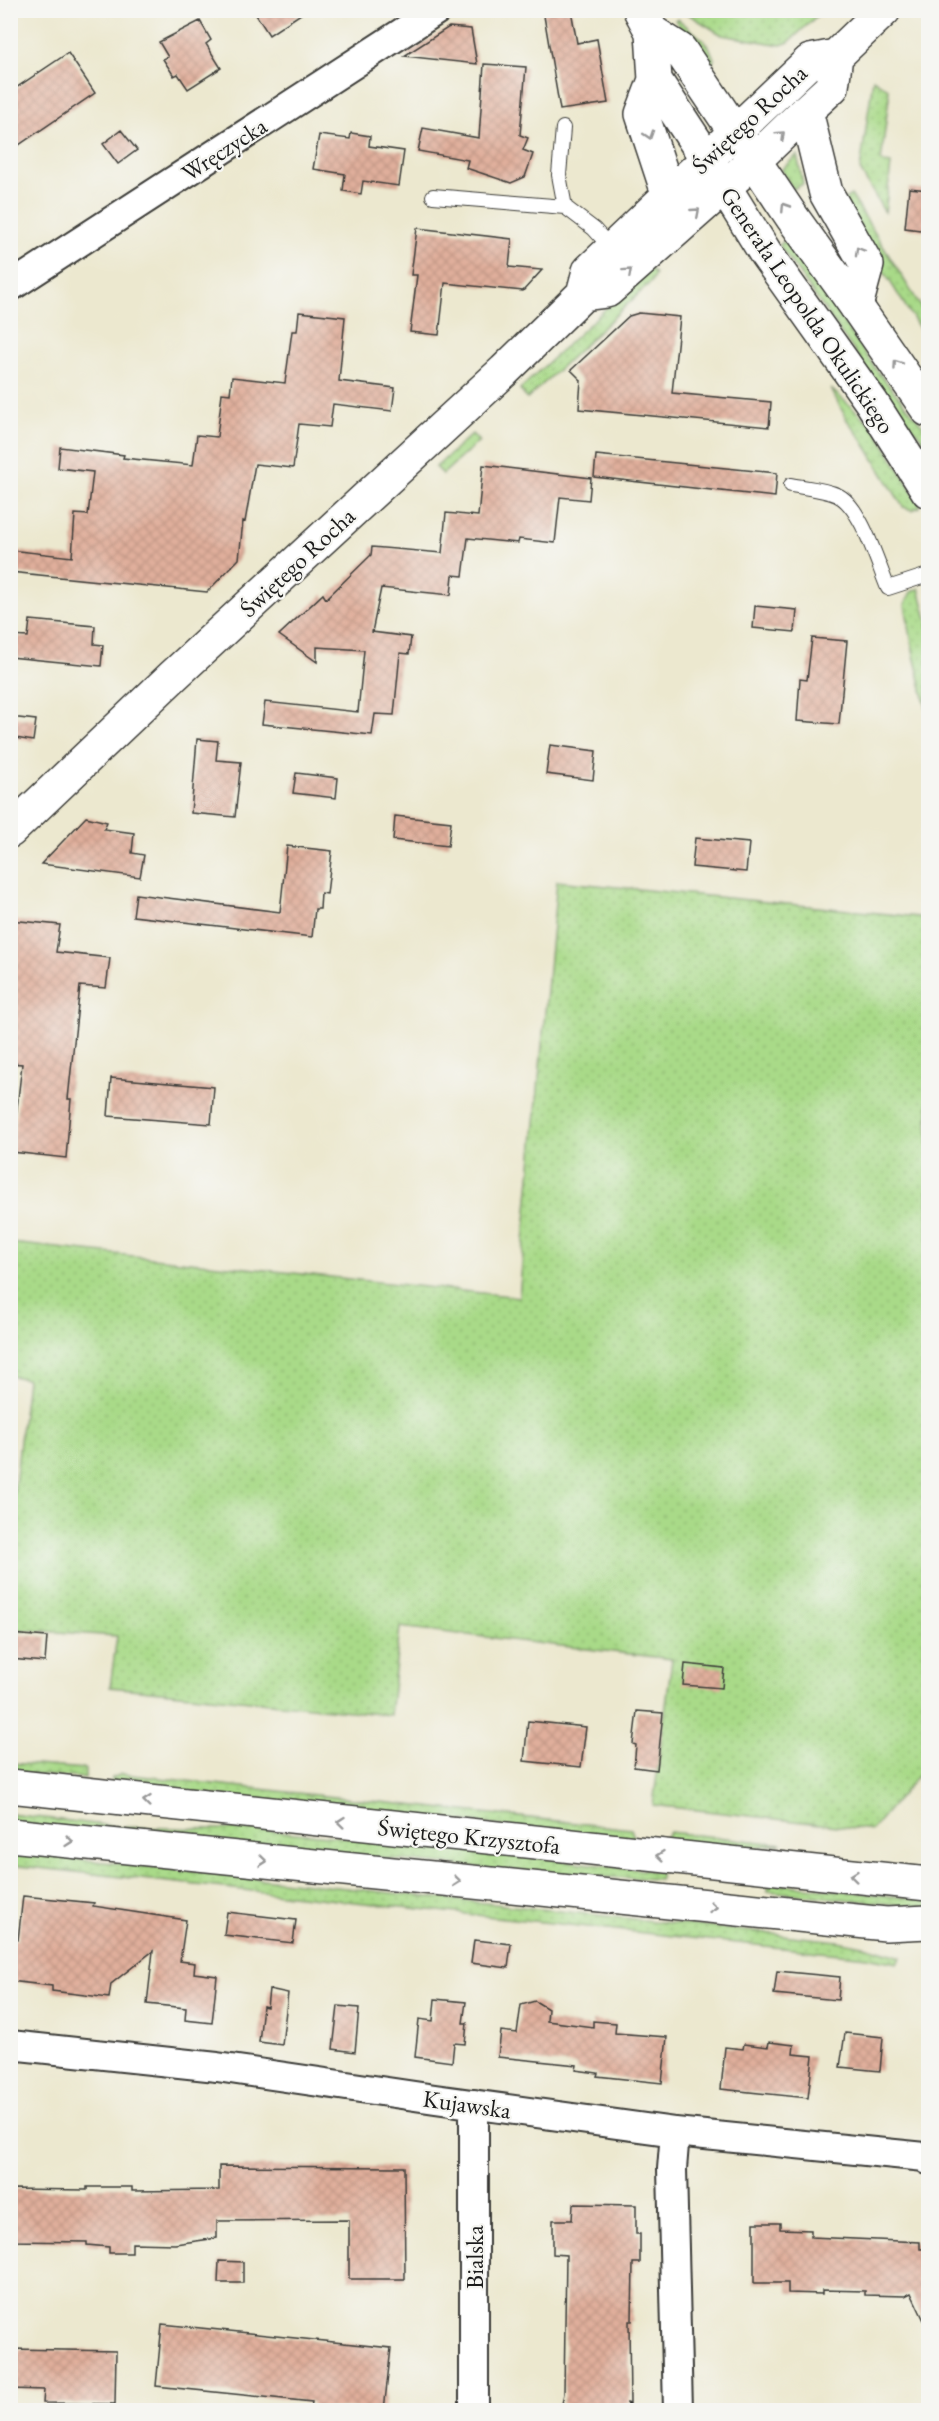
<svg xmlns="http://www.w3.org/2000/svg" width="939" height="2421" font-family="'EB Garamond',serif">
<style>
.grass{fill:url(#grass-dots);stroke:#627b52;stroke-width:1.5}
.building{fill:url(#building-cross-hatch)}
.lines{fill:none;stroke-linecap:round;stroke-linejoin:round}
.lane-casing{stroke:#3b3b37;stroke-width:16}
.street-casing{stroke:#3b3b37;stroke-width:32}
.secondary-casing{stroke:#3b3b37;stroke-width:36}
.primary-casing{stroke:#3b3b37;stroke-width:36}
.lane{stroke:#fff;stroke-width:14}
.street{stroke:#fff;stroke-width:28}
.secondary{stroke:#fff;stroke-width:33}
.primary{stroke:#fff;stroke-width:33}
.oneway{stroke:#999}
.labels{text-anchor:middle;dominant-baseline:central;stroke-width:4.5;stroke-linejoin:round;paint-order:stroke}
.street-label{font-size:24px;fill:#1c1c1c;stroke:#f6f6f2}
</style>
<defs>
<pattern id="grass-dots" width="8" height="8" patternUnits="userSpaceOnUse" patternTransform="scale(1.5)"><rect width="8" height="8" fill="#a9da88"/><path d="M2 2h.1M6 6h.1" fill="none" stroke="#91ba75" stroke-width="1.8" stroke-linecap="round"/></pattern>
<pattern id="building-cross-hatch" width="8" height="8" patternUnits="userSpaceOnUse" patternTransform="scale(1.5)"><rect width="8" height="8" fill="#e0af9b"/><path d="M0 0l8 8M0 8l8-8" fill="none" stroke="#c09685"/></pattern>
</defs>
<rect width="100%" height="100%" fill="#f6f6f2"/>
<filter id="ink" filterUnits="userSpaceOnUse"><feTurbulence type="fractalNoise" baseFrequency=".0167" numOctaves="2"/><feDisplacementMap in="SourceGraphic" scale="12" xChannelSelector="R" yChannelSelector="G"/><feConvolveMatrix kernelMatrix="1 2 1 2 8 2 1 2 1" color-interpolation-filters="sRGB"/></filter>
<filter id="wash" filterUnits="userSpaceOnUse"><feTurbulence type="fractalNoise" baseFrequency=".008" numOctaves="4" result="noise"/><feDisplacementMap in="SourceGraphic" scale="24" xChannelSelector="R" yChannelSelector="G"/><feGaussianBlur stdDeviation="1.35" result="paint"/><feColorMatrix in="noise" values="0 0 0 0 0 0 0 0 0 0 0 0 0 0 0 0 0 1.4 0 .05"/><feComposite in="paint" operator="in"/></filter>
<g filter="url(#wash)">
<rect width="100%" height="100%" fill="#ece8cf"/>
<path class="grass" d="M683 11H822L789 42 781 45 722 35Z
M678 19 708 44 714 59 710 70 675 20Z
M873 79 888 89 889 97 881 162 891 164 885 213 860 170Z
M797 155 803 184 793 189 781 170Z
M851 195 928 318V342L840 202Z
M786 240 878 372 928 432V446L883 392 779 245Z
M649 268 655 274 652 281 527 399 520 389Z
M831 389 873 426 920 504V507L912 510 903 507 861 438 847 420Z
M472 434 479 441 443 474 436 467Z
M919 588 928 623V715L914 655 905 604 911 592Z
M557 881 928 918V1489L923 1769 872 1830 653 1805 672 1659 400 1627 390 1715 110 1687 117 1636 11 1629V1521L27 1379 11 1376V1243L519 1297Z
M10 1763 85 1769V1778L11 1773Z
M122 1774 631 1829 635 1840 112 1784V1778Z
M10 1814 121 1827 264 1830 427 1845 660 1872V1879L570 1876 11 1823Z
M669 1832 782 1844 737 1849 663 1842Z
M11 1852 838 1941 868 1947 901 1957 897 1963 867 1957 11 1865Z
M768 1883 928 1900V1908L768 1891Z"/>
<g id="blocks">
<path class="building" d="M253 10H307L269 35Z
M543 10H571L577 43 597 39 608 103 560 110Z
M200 21 211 40 206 44 221 68 188 89 178 74 174 76 163 59 168 57 159 42Z
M449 27 471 29 477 64 404 56Z
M68 53 95 93 10 151V92Z
M484 64 526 67 520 135 528 138 523 150 533 154 525 177 511 183 466 168 468 160 418 151 423 128 479 138Z
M121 130 137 150 118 164 103 144Z
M351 133 370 136 369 146 404 151 399 186 363 181 361 194 343 191 345 174 313 169 319 135 350 139Z
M909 188 928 190V231L905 228Z
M417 228 512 239 509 267 542 270 523 291 445 283 439 335 410 332 417 275H411Z
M299 312 345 317 339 381 395 388 392 411 333 404 330 427 299 424 293 468 255 464 245 522 243 521 239 559 207 592 10 572V550L72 557 75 514 88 515 93 472 58 468 60 447 124 455 123 458 193 465 197 435 217 437 222 393 230 394 232 377 285 383 292 331H297Z
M639 313 680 317 672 393 771 402 769 427 579 409 581 380 571 370 629 316Z
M596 455 777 473 775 497 594 477Z
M483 465 591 478 589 500 560 497 555 543 519 539 518 543 468 538 463 576 453 575 451 595 381 588 372 632 411 637 409 654 400 653 394 715 375 714 372 735 262 724 265 702 358 712 364 650 317 647V662L279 635 323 594 326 599 371 555 372 547 442 553 446 513 478 516Z
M755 606 797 610 795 632 753 628Z
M30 620 95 626 94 644 103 645 101 666 10 657V636L28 637Z
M812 638 847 641 839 724 797 721 800 679 807 680Z
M10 717 36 720 33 741 10 737Z
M197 739 218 741 216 760 241 762 235 817 191 813Z
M550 745 596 751 593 780 546 774Z
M296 773 338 778 336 798 293 793Z
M395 816 451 822 448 846 393 840Z
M86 817 107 822 104 829 134 833 132 853 144 855 140 877 41 864Z
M695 838 749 843 746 872 692 867Z
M287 846 332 851 327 894 321 893 320 909H315L312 937 133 916 136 894 280 912Z
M10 920 60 925 56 952 110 958 106 988 80 986 68 1099H71L66 1158 12 1152 22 1064 10 1063Z
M111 1078 214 1087 211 1124 108 1116Z
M10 1634 47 1637 45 1662 10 1659Z
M685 1664 724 1668 722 1688 683 1685Z
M637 1711 663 1713 657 1770 634 1767 636 1745 633 1744Z
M528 1721 586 1727 581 1767 524 1761Z
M23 1896 94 1903 93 1906 186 1920 180 1961 195 1963 194 1973 217 1976 212 2023 185 2020 186 2008 147 2004 153 1951 111 1984 109 1998 52 1991V1986L10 1981V1939L18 1940Z
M227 1912 296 1920 293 1943 224 1935Z
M474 1940 511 1944 508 1968 471 1963Z
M777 1971 840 1977 838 2000 774 1994Z
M269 1989 288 1993 282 2045 259 2042 263 2006 267 2007Z
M435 1999 466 2002 463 2023H467L465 2044 454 2043 452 2062 415 2057 419 2019 433 2021Z
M535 2001 548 2009 547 2021 593 2027V2021L616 2023 615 2033 667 2037 662 2083 597 2076 598 2073 576 2070 577 2065 498 2057 501 2031 517 2033 521 2005Z
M338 2006 359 2008 355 2052 333 2049Z
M845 2033 883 2037 880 2071 840 2067Z
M769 2042 794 2045 793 2054 813 2056 808 2098 721 2089 725 2047 743 2049 744 2044 768 2047Z
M219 2166 404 2167 405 2279H349V2220L217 2221V2238L175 2244 132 2243V2253H109V2247L87 2245V2242L10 2241V2189L87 2190V2187H132V2191L219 2190Z
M573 2204 636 2205V2234H640V2263H633L632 2321H629L630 2404 627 2403 626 2410H561L564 2393 566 2255 553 2254V2220H572Z
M754 2223H780V2229L811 2230V2237L920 2242V2249H928V2329L911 2293 905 2296 865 2295V2291L822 2290V2294L788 2293V2283H754Z
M219 2261 243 2262V2283H218Z
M162 2324 391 2348 384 2410 311 2408 312 2402 156 2386Z
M10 2349 116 2351 115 2404 43 2403 44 2390 10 2389Z"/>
</g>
</g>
<g filter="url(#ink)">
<use href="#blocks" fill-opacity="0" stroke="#3b3b37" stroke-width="1.5"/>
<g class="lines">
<g class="lane-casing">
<path id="lane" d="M563 128 559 175 565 207 594 229 612 249
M433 196 565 207
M791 485C806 488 824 489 837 495 861 505 878 565 888 588L928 575"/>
</g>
<g class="street-casing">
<path id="street" d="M10 287 437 10
M10 2045 217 2067 435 2099 675 2132 925 2157 928 2160
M675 2132 672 2169 678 2410
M474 2410V2104"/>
</g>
<g class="secondary-casing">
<path id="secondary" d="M652 32 680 50 792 217 856 306
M655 80 642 114 669 196
M583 294 607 291 755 160 806 111
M10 831 172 677 504 371 583 294 589 271 707 159 655 80 652 32 640 10
M10 1786 928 1884
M10 1835 886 1924 928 1922"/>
</g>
<g class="primary-casing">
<path id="primary" d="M884 10 836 56 810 61 707 159 766 254 872 403 928 491
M836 56 832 87 806 111 826 193 867 265 856 306 928 410"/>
</g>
<use href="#lane" class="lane"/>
<use href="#street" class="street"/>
<use href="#secondary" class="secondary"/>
<use href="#primary" class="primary"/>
</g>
<defs><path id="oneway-chevron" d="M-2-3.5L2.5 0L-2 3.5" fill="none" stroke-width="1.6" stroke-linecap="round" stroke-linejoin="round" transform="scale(1.5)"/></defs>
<g class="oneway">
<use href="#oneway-chevron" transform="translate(649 135) rotate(72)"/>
<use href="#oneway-chevron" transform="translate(781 135) rotate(-44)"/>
<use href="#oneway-chevron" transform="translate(785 207) rotate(-123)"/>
<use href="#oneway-chevron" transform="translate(696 212) rotate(-41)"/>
<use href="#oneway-chevron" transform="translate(859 251) rotate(-120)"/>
<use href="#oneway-chevron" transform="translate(628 272) rotate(-42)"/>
<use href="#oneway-chevron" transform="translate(897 364) rotate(-125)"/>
<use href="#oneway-chevron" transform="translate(147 1801) rotate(-174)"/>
<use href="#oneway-chevron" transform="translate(341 1822) rotate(-174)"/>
<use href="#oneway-chevron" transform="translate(69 1841) rotate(6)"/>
<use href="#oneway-chevron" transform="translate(660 1856) rotate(-174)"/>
<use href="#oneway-chevron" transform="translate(263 1861) rotate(6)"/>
<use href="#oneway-chevron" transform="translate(854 1876) rotate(-174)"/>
<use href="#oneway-chevron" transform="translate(457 1881) rotate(6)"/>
<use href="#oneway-chevron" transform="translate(713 1907) rotate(6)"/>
</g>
</g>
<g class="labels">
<g class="street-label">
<text transform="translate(749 119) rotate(-43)">Świętego Rocha</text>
<text transform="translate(224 149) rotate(-33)">Wręczycka</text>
<text transform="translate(808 310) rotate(56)">Generała Leopolda Okulickiego</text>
<text transform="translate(297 562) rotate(-43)">Świętego Rocha</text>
<text transform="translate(469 1836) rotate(6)">Świętego Krzysztofa</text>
<text transform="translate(467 2104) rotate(8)">Kujawska</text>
<text transform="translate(474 2257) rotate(-90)">Bialska</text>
</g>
</g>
<rect width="939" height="2421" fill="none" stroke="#f6f6f2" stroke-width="36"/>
</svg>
